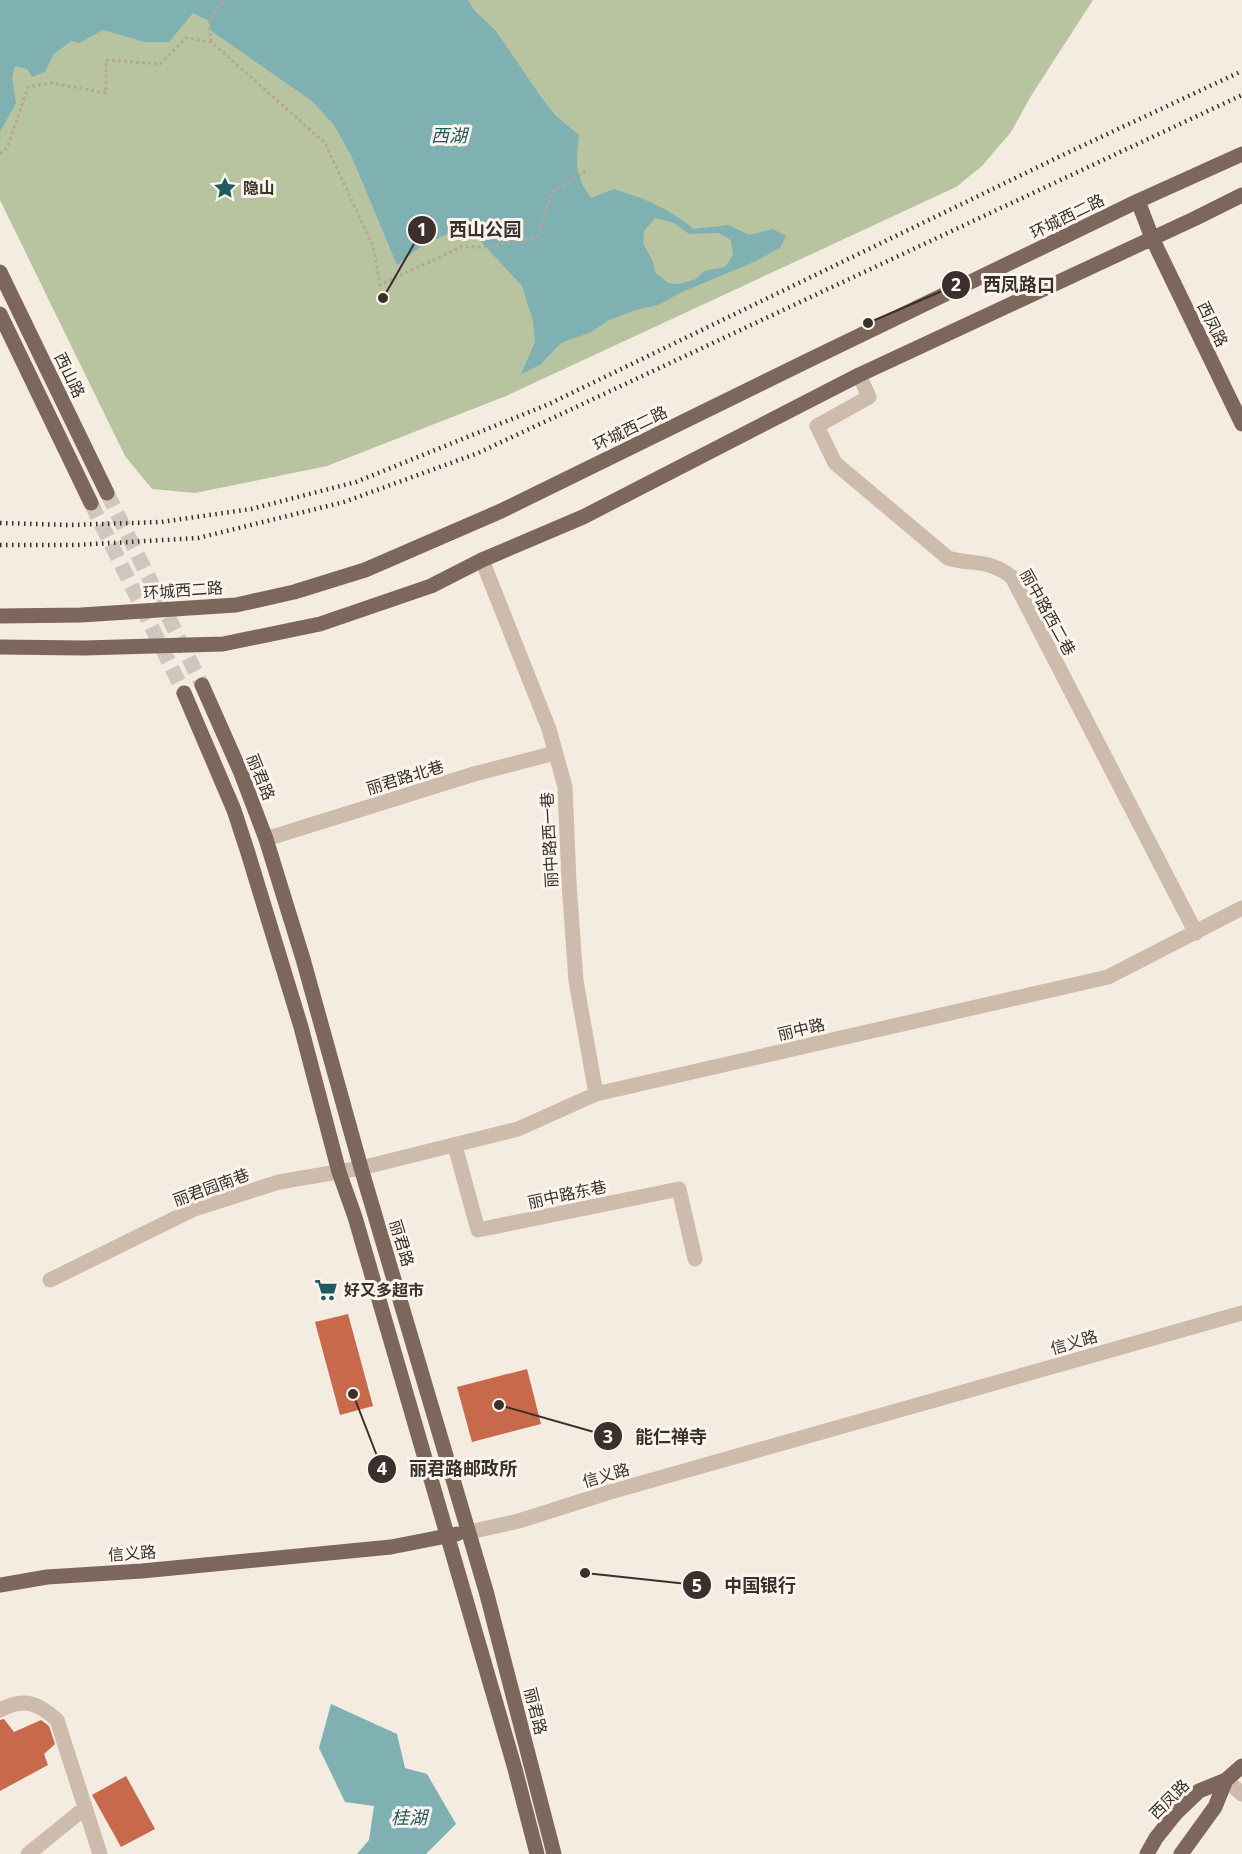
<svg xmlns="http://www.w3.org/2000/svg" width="1242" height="1854" font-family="'Open Sans','Noto Sans SC',sans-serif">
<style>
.green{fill:#b8c4a0}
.water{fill:#7fb0b2;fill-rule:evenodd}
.building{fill:#c8694b}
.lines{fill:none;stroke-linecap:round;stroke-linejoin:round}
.major-tunnel{stroke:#cfc6bd;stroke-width:15;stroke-dasharray:15 8;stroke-linecap:butt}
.path{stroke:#b9a596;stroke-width:3;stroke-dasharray:3 3;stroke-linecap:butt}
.minor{stroke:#cdbbac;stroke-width:15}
.major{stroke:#7d675c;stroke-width:15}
.rail{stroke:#3b302b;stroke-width:4.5;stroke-dasharray:1.5 4.5;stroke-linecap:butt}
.labels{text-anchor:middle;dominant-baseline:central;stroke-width:6;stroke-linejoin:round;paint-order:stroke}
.poi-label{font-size:16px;font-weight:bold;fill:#3b302b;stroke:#fbf5ee;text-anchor:start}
.street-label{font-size:16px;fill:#3b302b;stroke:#fbf5ee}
.water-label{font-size:18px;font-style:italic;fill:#1f5a5e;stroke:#fbf5ee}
.leader{fill:none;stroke:#3b302b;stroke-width:2}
.callout-dot{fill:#3b302b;stroke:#fbf5ee;stroke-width:2}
.mark-label{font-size:18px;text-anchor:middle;font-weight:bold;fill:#fff}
.callout-label{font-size:18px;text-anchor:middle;font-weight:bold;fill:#3b302b;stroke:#fbf5ee;stroke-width:6;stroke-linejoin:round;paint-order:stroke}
</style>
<rect width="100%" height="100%" fill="#f4ebe1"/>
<path class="green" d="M0 0H1093L1031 96 1011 132 982 166 956 187 506 396 327 466 195 493 152 489 125 456 0 200Z"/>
<path class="water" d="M0 0H468L475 11 496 31 541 97 556 116 579 135C576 162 574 175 591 198L614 189C648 200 666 207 694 229L728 225 750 235 773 229 786 236 780 248 754 262 682 292 658 305 636 310 609 320 591 332 561 343 540 365 521 374 535 342 533 321 522 286 475 235 447 234 420 247 397 265 351 155 334 125 312 101 210 30 209 21 193 13 169 42H145L103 30 79 43 71 41 54 54 45 72 32 77 27 69 15 66 12 77 16 103 0 132ZM655 218 674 223 689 234 718 233 731 240 733 255 725 267 704 271 696 279 679 284 668 283 656 273 652 260 643 243 644 231Z
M331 1704 397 1734 405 1768 427 1774 456 1824 426 1854H357L369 1840 374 1806 345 1802 319 1748Z"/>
<path class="building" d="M348 1314 373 1406 340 1415 315 1322Z
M527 1369 541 1424 472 1442 457 1387Z
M4 1719 14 1732 41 1720 49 1726 55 1744 44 1754 48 1765 0 1791V1720Z
M126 1776 155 1829 121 1847 92 1795Z"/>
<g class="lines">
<path class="major-tunnel" d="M107 493 202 685
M91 503 184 693"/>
<path class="path" d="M211 42 209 21 224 0
M0 154 7 148 28 87 52 83 106 93V60L160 64 186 38 211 42 325 143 373 246 380 285 461 247H486L537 237 553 191 588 170"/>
<path class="minor" d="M859 375 869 397 817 426 835 463 948 558C976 566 986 558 1012 577L1196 933
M482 560 549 729 565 787 569 883 576 981 596 1094
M266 839 474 774 555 753
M455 1146 478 1230 679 1189 695 1259
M50 1280 194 1209 279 1182 361 1168 518 1129 596 1094 1108 977 1242 908
M469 1532 519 1521 610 1492 1242 1313
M0 1710C24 1697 38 1703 57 1720L100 1854
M1226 1780 1242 1794
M28 1854 85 1808"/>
<path class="major" d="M1138 201 1152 238 1242 424
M0 272 107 493
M0 314 91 503
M0 616 81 615 236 605 294 592 365 570 501 511 805 362 1138 201 1242 154
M0 647 84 648 223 644 320 624 431 586 482 560 583 517 859 375 1196 218 1242 195
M202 685 241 773 266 839 303 959 361 1168 486 1591 554 1854
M184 693 234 810 248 853 301 1027 339 1172 355 1217 515 1769 537 1854
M0 1585 47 1577 142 1571 391 1547 457 1534
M1147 1854 1156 1838 1176 1813 1199 1791 1226 1780 1242 1766
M1181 1854 1215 1807 1226 1780"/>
<path class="rail" d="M0 523 69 525 161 522 251 509 356 482 549 404 1069 152 1242 71
M0 545H76L198 538 344 502 478 453 1242 95"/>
</g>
<defs>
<g id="sight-bare" transform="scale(1.8)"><path d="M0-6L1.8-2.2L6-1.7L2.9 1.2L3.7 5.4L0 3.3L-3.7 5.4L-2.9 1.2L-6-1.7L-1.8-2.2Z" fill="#1f5a5e" stroke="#fbf5ee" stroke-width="2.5" paint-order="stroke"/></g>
<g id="supermarket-bare" transform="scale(1.8)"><path d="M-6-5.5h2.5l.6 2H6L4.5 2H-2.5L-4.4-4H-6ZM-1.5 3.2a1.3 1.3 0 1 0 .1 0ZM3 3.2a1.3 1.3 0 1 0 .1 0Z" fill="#1f5a5e" stroke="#fbf5ee" stroke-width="2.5" paint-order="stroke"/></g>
</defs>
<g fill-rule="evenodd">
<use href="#sight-bare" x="225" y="188"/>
<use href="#supermarket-bare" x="326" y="1290"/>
</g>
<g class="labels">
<g class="poi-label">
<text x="243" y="188">隐山</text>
<text x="344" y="1290">好又多超市</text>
</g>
<g class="street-label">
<text transform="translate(1067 216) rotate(-26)">环城西二路</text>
<text transform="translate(1213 324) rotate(64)">西凤路</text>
<text transform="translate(70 375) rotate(64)">西山路</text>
<text transform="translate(630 428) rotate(-26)">环城西二路</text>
<text transform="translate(183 590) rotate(-4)">环城西二路</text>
<text transform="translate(1048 612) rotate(61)">丽中路西二巷</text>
<text transform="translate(261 777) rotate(68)">丽君路</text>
<text transform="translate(405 777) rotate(-17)">丽君路北巷</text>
<text transform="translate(549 840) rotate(-93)">丽中路西一巷</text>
<text transform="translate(801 1029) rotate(-13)">丽中路</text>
<text transform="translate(211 1187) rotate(-20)">丽君园南巷</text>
<text transform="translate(567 1194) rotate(-12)">丽中路东巷</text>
<text transform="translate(402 1243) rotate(73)">丽君路</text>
<text transform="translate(1074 1342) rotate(-16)">信义路</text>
<text transform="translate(606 1475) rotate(-16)">信义路</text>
<text transform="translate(132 1553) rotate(-4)">信义路</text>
<text transform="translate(536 1711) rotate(76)">丽君路</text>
<text transform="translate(1169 1799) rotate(-45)">西凤路</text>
</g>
<g class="water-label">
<text x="449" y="135">西湖</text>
<text x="409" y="1817">桂湖</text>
</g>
</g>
<path class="leader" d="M383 298L422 230M868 323L956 285M499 1405L608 1436M353 1394L382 1469M585 1573L697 1585"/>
<g class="callout-dot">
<circle cx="383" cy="298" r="6"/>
<circle cx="868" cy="323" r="6"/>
<circle cx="499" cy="1405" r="6"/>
<circle cx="353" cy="1394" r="6"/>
<circle cx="585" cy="1573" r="6"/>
<circle cx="422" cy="230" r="15"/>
<circle cx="956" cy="285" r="15"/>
<circle cx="608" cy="1436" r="15"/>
<circle cx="382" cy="1469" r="15"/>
<circle cx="697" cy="1585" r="15"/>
</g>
<g class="mark-label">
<text x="422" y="236">1</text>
<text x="956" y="291">2</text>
<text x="608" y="1443">3</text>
<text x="382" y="1475">4</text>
<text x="697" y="1592">5</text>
</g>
<g class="callout-label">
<text x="485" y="236">西山公园</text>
<text x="1019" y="291">西凤路口</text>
<text x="671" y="1443">能仁禅寺</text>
<text x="463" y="1475">丽君路邮政所</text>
<text x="760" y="1592">中国银行</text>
</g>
</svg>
